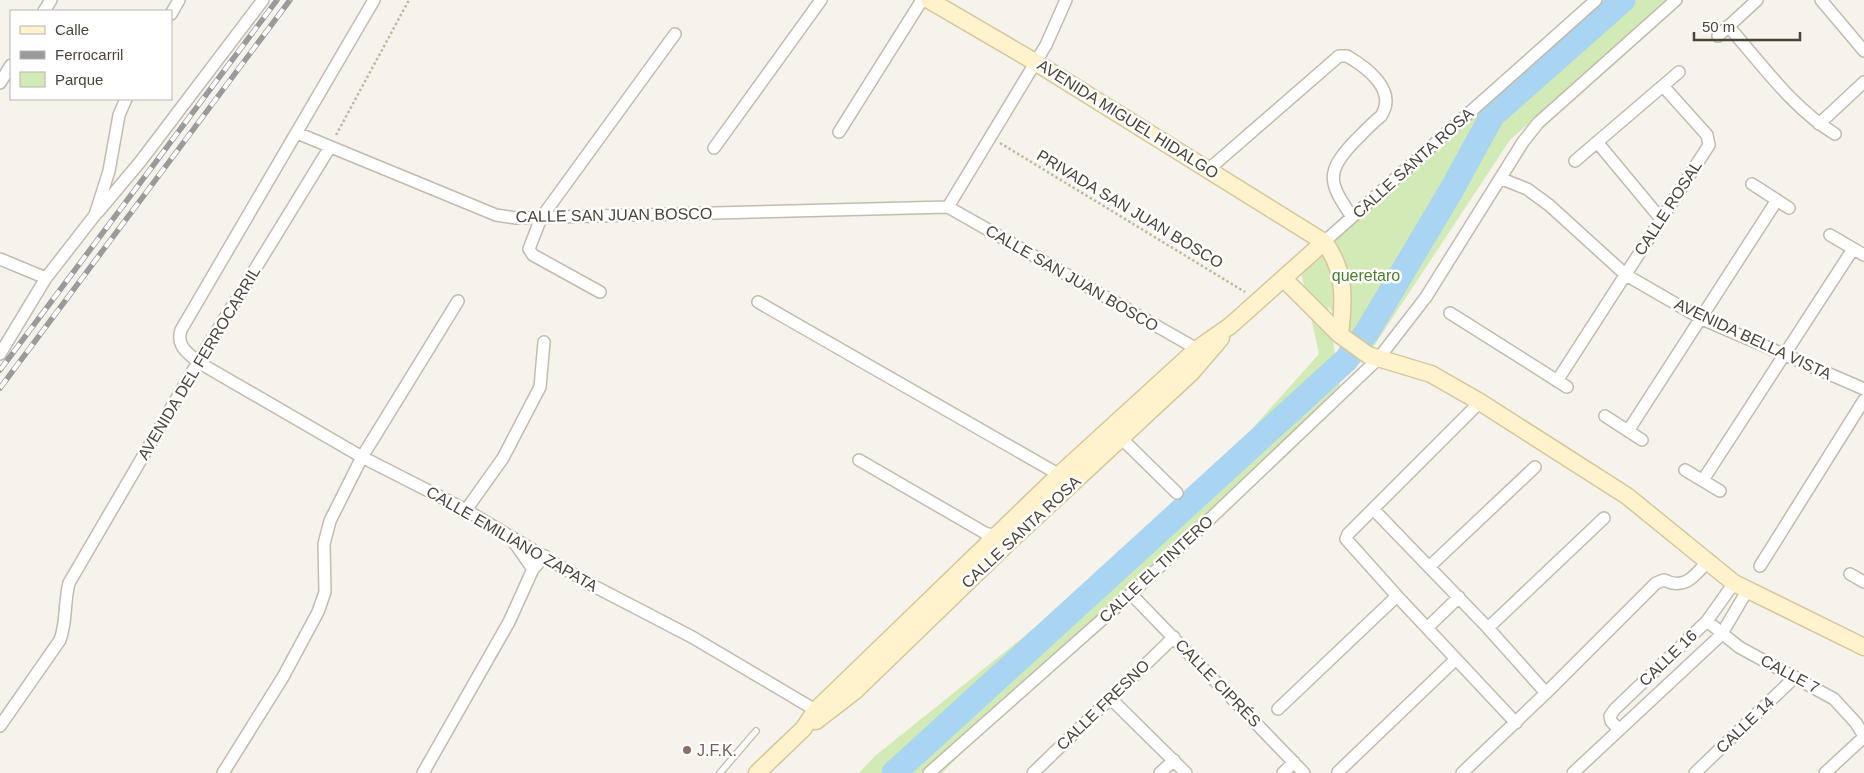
<svg xmlns="http://www.w3.org/2000/svg" width="1864" height="773" font-family="Helvetica,sans-serif">
<style>
.green{fill:#d2eab5}
.lines{fill:none;stroke-linecap:round;stroke-linejoin:round}
.river{stroke:#a9d4f2;stroke-width:25}
.lane-casing{stroke:#c2bbae;stroke-width:8}
.street-casing{stroke:#c2bbae;stroke-width:14}
.secondary-casing{stroke:#d6c79b;stroke-width:19}
.path{stroke:#c4b79f;stroke-width:2.5;stroke-dasharray:2.5 2.5;stroke-linecap:butt}
.lane{stroke:#fff;stroke-width:5.5}
.street{stroke:#fff;stroke-width:11}
.secondary{stroke:#fff3cd;stroke-width:16}
.rail-casing{stroke:#9a9a9a;stroke-width:5.5}
.rail{stroke:#fff;stroke-width:4;stroke-dasharray:11;stroke-linecap:butt}
.education-dot{fill:#8d6e63;stroke:#fff;stroke-width:2}
.labels{text-anchor:middle;dominant-baseline:central;stroke-width:5;stroke-linejoin:round;paint-order:stroke}
.street-label{font-size:16px;fill:#4b4439;stroke:#fff}
.park-label{font-size:16px;fill:#4a7f2a;stroke:#fff}
.education-label{font-size:16px;fill:#785e54;stroke:#fff;text-anchor:start}
</style>
<rect width="100%" height="100%" fill="#f6f3ec"/>
<path class="green" d="M1596 0H1671L1510 140 1368 355 1328 306 1341 395 1048 667 942 773H859L875 756 1173 517 1319 354 1301 272 1431 147Z"/>
<g class="lines">
<path class="river" d="M894 773 1346 360 1367 332 1452 189 1492 116 1623 0"/>
<g class="lane-casing">
<path id="lane" d="M720 773 756 731"/>
</g>
<g class="street-casing">
<path id="street" d="M374 0 181 330C176 346 187 352 198 362L362 457 466 510 590 584 692 637 822 714
M1821 0 1864 51
M44 11 51 0
M171 14 179 0
M1728 26C1761 63 1792 108 1835 134
M1718 36 1757 0
M0 83 11 65
M1819 124 1864 82
M839 132 922 0
M297 133 496 215 516 218 948 207 1197 349
M1597 142 1661 219
M714 148 821 0
M1575 161 1679 72
M1209 169 1339 56H1347C1366 67 1398 90 1381 116 1371 124 1362 134 1353 143 1324 174 1330 184 1352 217
M1502 179 1527 189 1549 205 1626 275 1702 319 1864 389
M1752 184 1789 208
M948 207 1046 45 1066 0
M98 212 140 162 263 0
M1830 235 1864 255
M1324 242 1596 0
M0 259 46 278
M600 292 533 255 529 249 541 218 675 34
M758 302 1065 478
M1450 313 1567 387
M0 354 46 278 95 215 109 171 119 115 126 99
M1557 381 1709 145 1707 135 1663 86
M1480 402 1348 534 1346 539 1397 596 1516 723
M1605 416 1642 440
M1628 431 1777 200
M1121 438 1177 493
M859 460 985 533 1001 538
M1685 470 1720 491
M1703 480 1853 249
M1373 509 1488 628 1546 693
M466 510 503 458 540 387 544 342
M511 538 533 569
M1760 566 1864 400
M1429 567 1535 467
M1850 574 1864 582
M1131 594 1304 773
M1707 621 1739 647 1834 699 1856 723 1864 736
M1427 628 1459 597
M1488 628 1604 518
M1110 698 1186 773
M1278 709 1397 596
M0 726 60 640C67 621 64 602 69 583L198 362 330 147
M1619 730 1611 721 1610 716 1615 709 1707 621 1734 583
M1338 772 1456 659
M223 773 283 677 318 612 325 592 324 544 330 521 362 457 458 301
M423 773 509 622 533 569 545 556
M929 773 1131 594 1378 359 1426 297 1523 142 1538 123 1676 0
M1033 773 1174 637
M1160 773 1174 760
M1283 773 1294 762
M1462 773 1546 693 1656 583 1664 580C1684 590 1694 577 1707 562
M1573 773 1721 635 1747 591
M1695 773 1795 677
M1825 773 1864 737"/>
</g>
<g class="secondary-casing">
<path id="secondary" d="M929 0 1035 62 1324 242C1346 270 1344 301 1340 335
M1284 279 1340 335 1368 355 1431 374 1480 402 1627 496 1734 583 1864 647
M816 721 855 691 1010 541 1191 373 1221 338
M757 773 803 729 816 710 1059 475 1197 349 1230 326 1324 242"/>
</g>
<path class="path" d="M336 135 409 0
M1000 143 1245 292"/>
<use href="#lane" class="lane"/>
<use href="#street" class="street"/>
<use href="#secondary" class="secondary"/>
<g class="rail-casing">
<path id="rail" d="M0 370 277 0
M0 388 290 0"/>
</g>
<use href="#rail" class="rail"/>
</g>
<circle class="education-dot" cx="687" cy="750" r="5"/>
<g class="labels">
<g class="street-label">
<text transform="translate(1128 119) rotate(32)">AVENIDA MIGUEL HIDALGO</text>
<text transform="translate(1413 163) rotate(-42)">CALLE SANTA ROSA</text>
<text transform="translate(1668 208) rotate(-57)">CALLE ROSAL</text>
<text transform="translate(1130 209) rotate(31)">PRIVADA SAN JUAN BOSCO</text>
<text transform="translate(614 215) rotate(-1)">CALLE SAN JUAN BOSCO</text>
<text transform="translate(1072 278) rotate(30)">CALLE SAN JUAN BOSCO</text>
<text transform="translate(1753 339) rotate(25)">AVENIDA BELLA VISTA</text>
<text transform="translate(199 363) rotate(-59)">AVENIDA DEL FERROCARRIL</text>
<text transform="translate(1021 532) rotate(-43)">CALLE SANTA ROSA</text>
<text transform="translate(512 539) rotate(30)">CALLE EMILIANO ZAPATA</text>
<text transform="translate(1156 569) rotate(-43)">CALLE EL TINTERO</text>
<text transform="translate(1668 658) rotate(-44)">CALLE 16</text>
<text transform="translate(1790 674) rotate(28)">CALLE 7</text>
<text transform="translate(1218 683) rotate(46)">CALLE CIPRÉS</text>
<text transform="translate(1103 705) rotate(-44)">CALLE FRESNO</text>
<text transform="translate(1745 725) rotate(-44)">CALLE 14</text>
</g>
<g class="park-label">
<text x="1366" y="275">queretaro</text>
</g>
<g class="education-label">
<text x="697" y="750">J.F.K.</text>
</g>
</g>
<rect x="10" y="10" width="162" height="90" fill="#ffffff" stroke="#b7b4b0"/>
<rect x="20" y="26" width="25" height="8" fill="#fff3cd" stroke="#b7b4b0"/>
<text x="55" y="35" font-size="15" fill="#4b4439">Calle</text>
<rect x="20" y="51" width="25" height="8" fill="#9a9a9a" stroke="#b7b4b0"/>
<text x="55" y="60" font-size="15" fill="#4b4439">Ferrocarril</text>
<rect x="20" y="72" width="25" height="15" fill="#d2eab5" stroke="#b7b4b0"/>
<text x="55" y="85" font-size="15" fill="#4b4439">Parque</text>
<path d="M1694 32v8h106v-8" fill="none" stroke="#4b4439" stroke-width="2.5"/>
<text x="1702" y="32" font-size="15" fill="#4b4439" stroke="#ffffff" stroke-width="4" paint-order="stroke">50 m</text>
</svg>
